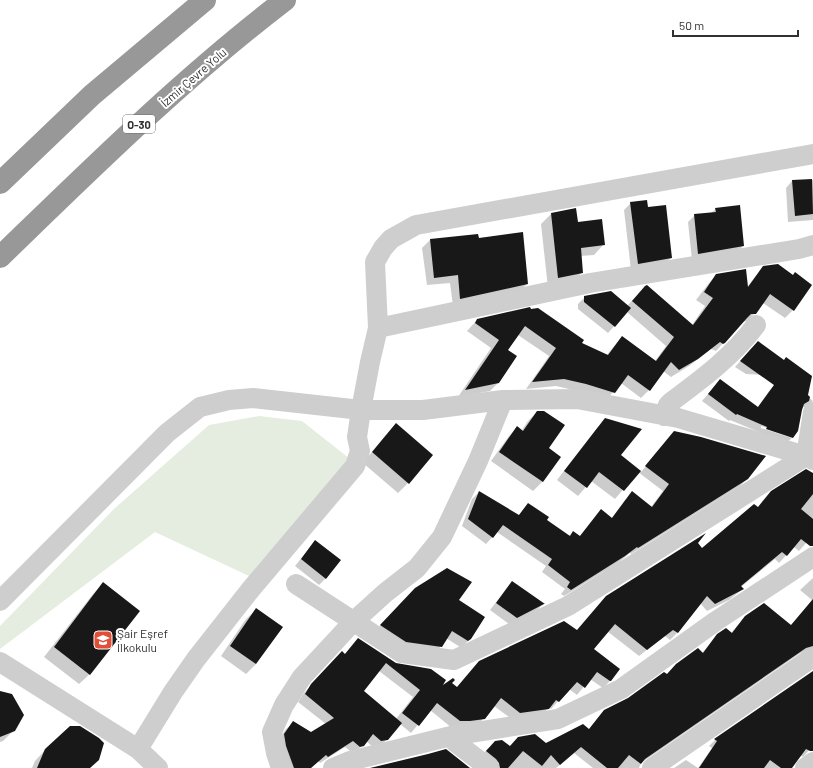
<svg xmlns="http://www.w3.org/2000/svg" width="813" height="768" font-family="Barlow,sans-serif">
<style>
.green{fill:#e4eddf}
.shadow{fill:#0003;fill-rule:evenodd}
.building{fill:#181818}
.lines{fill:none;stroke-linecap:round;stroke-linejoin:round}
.minor{stroke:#cecece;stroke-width:20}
.highway{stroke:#989898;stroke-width:22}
.labels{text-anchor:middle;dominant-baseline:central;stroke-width:4;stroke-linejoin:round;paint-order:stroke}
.shield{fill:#fff;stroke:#6f6f6f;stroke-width:1}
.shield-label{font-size:11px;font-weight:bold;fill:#313131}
.street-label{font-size:12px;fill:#313131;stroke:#fff}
.poi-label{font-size:12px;fill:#313131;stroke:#fff;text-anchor:start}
</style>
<rect width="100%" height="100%" fill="#fff"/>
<path class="green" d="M259 416 302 421 350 459 249 576 155 532 0 649V626L114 509 209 425Z"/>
<path class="shadow" d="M813 180V220L788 222 786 188 792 181Z
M631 203 647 208 671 258 664 264 631 270 624 210Z
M716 209 743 246 736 253 692 260 688 222 695 215 711 213Z
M551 214 577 223 604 244 594 255 580 256 582 272 572 283 548 288 541 224Z
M478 239 527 284 519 292 453 306 450 283 427 285 422 248 430 240Z
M764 267 793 276 811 285 793 310 785 318 763 303 755 313 747 321 743 322 716 351 711 349 689 366 671 377 663 371 649 390 641 398 621 383 606 400 578 391 556 386 526 389 549 356 518 335 507 351 498 383 490 391 458 397 491 348 467 331 477 320 529 309 581 343 606 356 622 337 655 361 666 346 627 312 608 333 578 309V304L585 297 627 306 645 287 692 325 705 306 696 300 709 283 717 275 747 287 756 276Z
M752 348 795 377 746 374 735 367Z
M720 380 757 408 769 391 775 385 807 396 813 401 807 407H802L792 436 761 426V428L792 438 786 443 730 420 729 421 702 401Z
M537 412 547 448 559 457 542 482 533 491 491 461 509 436 518 427 522 430 528 421Z
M605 419 620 456 641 472 674 432 747 479 740 486 631 554 630 553 618 563 564 596 561 594 565 589 542 572 546 566 497 532 486 544 462 526 472 499 479 492 518 516 528 504 546 520 569 536 573 532 579 537 601 511 611 519 626 499 651 507 663 491 638 472 615 499 591 481 578 496 557 480 597 428Z
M386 435 408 483 398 493 363 463Z
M813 474V535L799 551 794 547 779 563 775 559 741 587 743 589 729 600 707 611 700 603 677 633 670 640 665 636 639 656 607 631 593 649 611 680 603 688 590 679 577 695 569 689 551 709 549 707 541 716 513 720 494 706 477 726 452 728 430 710 411 733 400 724 380 747 374 748 366 741 355 753H353L345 747 320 763 318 761 310 768H284L277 742 286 729 294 722 311 734 326 724 298 702 304 693 335 660 344 655 351 647 396 664 440 688 451 683 456 688 577 631 606 597 696 543 702 549 758 508ZM379 671 413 697 396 719 362 691Z
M315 541 326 578 319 585 295 566Z
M813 578V654L805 651 799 654 641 763 639 768H593L574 753 556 768H492L480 758 488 748 546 744 589 730 605 710 628 699 702 653 718 635 731 633 745 617 791 626 812 600 800 590Z
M512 582 543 604 537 610 509 624 490 610 506 589Z
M103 584 90 674 79 684 44 657 93 594Z
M416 589 457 601 470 639 463 646 460 647 446 638 441 646 435 653 399 648 374 632Z
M257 609 256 664 246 674 221 656 246 619Z
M813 672V746L803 757 800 755 791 768H674L686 760 698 768 712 748 709 746 715 740Z
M0 692 14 730 3 741 0 742Z
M45 750 90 768H32L35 761Z"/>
<path class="building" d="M812 179 813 214 795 216 792 180Z
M647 200 648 207 666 205 672 258 638 264 630 202Z
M740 205 744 246 698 254 694 214 716 212 715 208Z
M576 208 578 222 602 219 605 245 581 248 583 273 558 278 551 213Z
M523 232 528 284 460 299 458 275 434 278 430 239 478 234 479 238Z
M778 264 793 275 795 272 812 285 794 311 770 294 756 314H751L747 318 725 343 723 344 720 342 698 359 679 370 671 362 650 391 628 375 615 393 586 384 564 379 532 382 556 348 525 326 508 350 517 356 499 383 465 390 499 340 475 323 477 319 530 307 531 309 538 308 584 340 582 343 608 355 622 336 656 361 674 337 632 301 645 286 647 285 693 325 713 298 704 292 716 274 746 269 748 287 763 266Z
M611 291 631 308 615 327 584 302V296Z
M758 341 784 360 786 357 812 376 808 395 810 397 809 401 804 404 802 410 798 431 793 438 766 429 767 427 737 414 736 415 708 394 720 379 758 407 774 385 740 361Z
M537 411H544L565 425 549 448 561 457 543 482 499 452 517 426 523 431Z
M605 418 642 429 621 455 641 471 624 491 599 472 587 488 564 471Z
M396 423 433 455 409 484 372 452Z
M674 431 701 437 766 456 748 479 638 548 637 547 625 556 571 590 567 587 570 582 548 565 552 559 503 525 493 538 468 519 479 491 519 515 528 503 549 517 547 520 570 536 573 531 580 536 601 509 612 518 632 491 652 507 669 484 645 466Z
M806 469 813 473V494L801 509 813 519V546H810L801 539 787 556 782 552 741 586 744 589 715 604 707 596 678 633 673 630 647 650 615 624 594 649 620 669 611 681H610L597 672 585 688 577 682 559 702 556 700 549 709 520 713 501 698 485 719 470 721H460L437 703 419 726 402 713 420 690 386 663 364 691 402 723 388 740 381 741 373 734 364 746 360 747 353 741 328 757 326 755 311 768H294L286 746 284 734 293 721 311 732 334 718 305 694 311 684 342 651 345 654 358 638 396 663 431 669 446 680 443 685 453 678 455 680 452 683 457 687 479 661 564 621 577 630 606 596 706 533 698 543 702 548 754 504 758 507 771 491Z
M315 540 341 560 326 579 301 559Z
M447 568 472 582 459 600 485 617 471 639 468 641 452 631 442 647 406 642 380 625 415 588Z
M512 581 545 604H544L517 618 496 603Z
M103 582 140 611 90 675 54 647Z
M813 599V646L806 648 645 759 641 764 629 755 618 768H607L581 747 560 765 551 755 542 766 523 751 508 768H500L499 763 496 759 486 751 495 741 502 740 510 746 518 737 535 734 546 743 583 724 589 729 604 710 628 698 664 672 667 674 676 664 698 648 703 653 717 634 726 628 732 633 745 616 764 603 791 625Z
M256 608 283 627 256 664 230 646Z
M813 671V751H810L806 749 792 768H781L770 760 764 768H699L717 741 714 739Z
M0 691 12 694 24 715 15 731 0 737Z
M70 726H80L99 738 104 743 99 760 90 768H37L45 749Z
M446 749 470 768H370L428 754Z"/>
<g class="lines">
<path class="minor" d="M378 328 590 283 799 249 813 245
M664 416 668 405 671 402C702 379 733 356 756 325
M296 584 402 653 454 660 568 606 806 456 813 412
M0 601 167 433 200 407 229 400 253 398 361 410H423L503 400
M0 662 138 749 158 768
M451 736 455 742 489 768
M138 749 173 692 196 659 251 589 355 466 360 451 357 437 361 410 370 362 378 328 375 262 383 248 391 239 416 225 813 154
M281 768 276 753 272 732 284 705 302 677 353 622 385 593 417 568 442 537 478 461 503 400 577 399 678 418 806 456 813 460
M333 768 350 761 451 736 558 719 621 689 716 621 813 557
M652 768 813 657
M805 768 813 762"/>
<path class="highway" d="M0 183 92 95 205 0
M0 257C92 168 183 78 285 0"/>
</g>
<defs>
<g id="school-square" transform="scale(1)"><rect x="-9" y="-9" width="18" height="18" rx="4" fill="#e14f39" stroke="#fff"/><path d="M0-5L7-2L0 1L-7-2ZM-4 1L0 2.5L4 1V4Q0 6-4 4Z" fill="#fff"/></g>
</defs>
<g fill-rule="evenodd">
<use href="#school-square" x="103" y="640"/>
</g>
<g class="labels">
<rect class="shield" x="123" y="115" width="32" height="18" rx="3"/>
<g class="shield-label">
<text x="139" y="124">O-30</text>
</g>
<g class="street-label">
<text transform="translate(193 77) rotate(-41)">İzmir Çevre Yolu</text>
</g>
<g class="poi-label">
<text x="117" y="633">Şair Eşref<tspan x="117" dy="14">İlkokulu</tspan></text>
</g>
</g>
<path d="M673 30v6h125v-6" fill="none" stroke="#313131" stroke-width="2"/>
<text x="679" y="30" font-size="12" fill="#313131" stroke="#ffffff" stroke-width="3" paint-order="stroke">50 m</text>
</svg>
